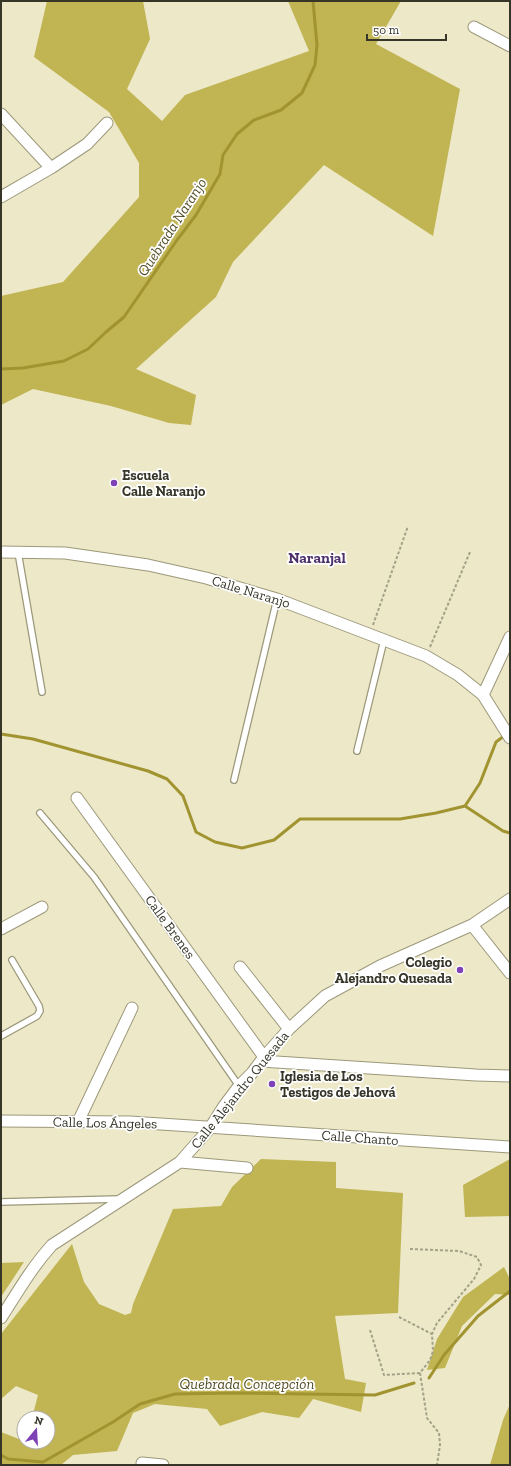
<svg xmlns="http://www.w3.org/2000/svg" width="511" height="1466" font-family="'Zilla Slab',serif">
<style>
.forest{fill:#c1b453}
.lines{fill:none;stroke-linecap:round;stroke-linejoin:round}
.stream{stroke:#a19430;stroke-width:3}
.service-casing{stroke:#9c987a;stroke-width:8}
.minor-casing{stroke:#9c987a;stroke-width:13}
.path{stroke:#a3a188;stroke-width:2;stroke-dasharray:3 2;stroke-linecap:butt}
.service{stroke:#fff;stroke-width:5.5}
.minor{stroke:#fff;stroke-width:11}
.poi-dot{fill:#7e41b6;stroke:#fff;stroke-width:1.5}
.labels{text-anchor:middle;dominant-baseline:central;stroke-width:3.5;stroke-linejoin:round;paint-order:stroke}
.poi-label{font-size:14px;font-weight:bold;fill:#363528;stroke:#fff;text-anchor:start}
.street-label{font-size:14px;fill:#363528;stroke:#fff}
.water-label{font-size:15px;font-style:italic;fill:#524d24;stroke:#fff}
.neighbourhood-label{font-size:15px;font-weight:bold;fill:#4d306a;stroke:#fff}
</style>
<rect width="100%" height="100%" fill="#ece8c8"/>
<path class="forest" d="M47 1H143L150 39 127 89 162 121 185 95 309 51 288 1H401L376 44 460 89 433 236 324 165 233 262 216 297 136 369 196 395 191 425 169 423 111 406 33 389 1 405V296L63 282 139 197V163L109 112 34 57Z
M261 1159 336 1162V1188L403 1193 398 1313 335 1316 345 1379 366 1383 361 1412 313 1399 299 1418 262 1412 220 1426 207 1409 155 1404 133 1413 117 1451 73 1455 61 1465H1V1432L24 1441V1442H48V1418H32L38 1395 16 1386 1 1399V1334L72 1244 84 1282 99 1304 125 1315 131 1313 133 1304 173 1209 221 1206 232 1187Z
M510 1159V1216L465 1217 463 1185Z
M24 1262 1 1297V1263Z
M504 1267 510 1279V1295L495 1294 462 1326 445 1368 427 1370 437 1339 463 1297Z
M510 1404V1465H490L503 1420Z"/>
<g class="lines">
<path class="stream" d="M1 369 23 368 64 361 88 349 106 332 124 317 177 240 196 215 220 174 223 155 237 134 254 120 281 110 302 93 315 65 317 45 313 1
M1 734 33 739 148 771 167 779 183 796 196 832 215 842 242 848 274 840 300 819H400L436 813 465 806 480 783 496 742 504 736
M465 806 503 831 510 833
M429 1378 444 1355 478 1316 510 1291
M1 1455 8 1459 43 1462 113 1422 140 1404 175 1394 238 1393 375 1395 414 1383"/>
<g class="service-casing">
<path id="service" d="M18 552 42 692
M357 751 384 640
M234 780 277 599
M40 813 94 877 239 1086
M1 1036 37 1016 40 1011 39 1006 12 960
M1 1202 119 1199"/>
</g>
<g class="minor-casing">
<path id="minor" d="M474 27 510 46
M1 114 51 168
M1 197 51 168 87 144 107 123
M1 552 65 553 148 565 206 578 277 599 426 656 458 675 483 695 510 738
M483 695 510 637
M77 798 264 1057
M472 925 510 973
M1 929 42 907
M240 967 289 1029
M261 1061 476 1075 510 1076
M1 1121 130 1122 510 1147
M78 1122 132 1008
M180 1162 247 1168
M1 1318C17 1293 32 1267 52 1245L180 1162 210 1128 224 1106 239 1086 252 1073 264 1057 289 1029 325 996 380 966 472 925 510 899
M142 1463 163 1465"/>
</g>
<path class="path" d="M373 625 408 526
M430 647 470 552
M410 1249 459 1251 477 1257 481 1265 474 1279 437 1323 432 1334 433 1351 430 1360 420 1373 427 1418 439 1433 440 1445 437 1465
M399 1317 432 1334
M370 1330 384 1375 420 1373"/>
<use href="#service" class="service"/>
<use href="#minor" class="minor"/>
</g>
<g class="poi-dot">
<circle cx="114" cy="483" r="4"/>
<circle cx="460" cy="970" r="4"/>
<circle cx="272" cy="1084" r="4"/>
</g>
<g class="labels">
<g class="poi-label">
<text x="122" y="475">Escuela<tspan x="122" dy="16">Calle Naranjo</tspan></text>
<text x="452" y="962" text-anchor="end">Colegio<tspan x="452" dy="16">Alejandro Quesada</tspan></text>
<text x="280" y="1076">Iglesia de Los<tspan x="280" dy="16">Testigos de Jehová</tspan></text>
</g>
<g class="street-label">
<text transform="translate(251 592) rotate(17)">Calle Naranjo</text>
<text transform="translate(170 927) rotate(54)">Calle Brenes</text>
<text transform="translate(240 1090) rotate(-51)">Calle Alejandro Quesada</text>
<text transform="translate(105 1123) rotate(1)">Calle Los Ángeles</text>
<text transform="translate(360 1138) rotate(4)">Calle Chanto</text>
</g>
<g class="water-label">
<text transform="translate(172 227) rotate(-57)">Quebrada Naranjo</text>
<text x="247" y="1384">Quebrada Concepción</text>
</g>
<g class="neighbourhood-label">
<text x="317" y="558">Naranjal</text>
</g>
</g>
<rect width="511" height="1466" fill="none" stroke="#363528" stroke-width="4"/>
<g transform="translate(36 1430) rotate(18)"><circle r="19" fill="#ffffff" stroke="#afaea9"/>
<path d="M0-3L7 15L0 10L-7 15Z" fill="#7e41b6"/>
<text y="-6" font-size="11" font-weight="bold" text-anchor="middle" fill="#363528">N</text>
</g>
<path d="M367 34v6h79v-6" fill="none" stroke="#363528" stroke-width="2"/>
<text x="373" y="34" font-size="12" fill="#363528" stroke="#ffffff" stroke-width="3" paint-order="stroke">50 m</text>
</svg>
